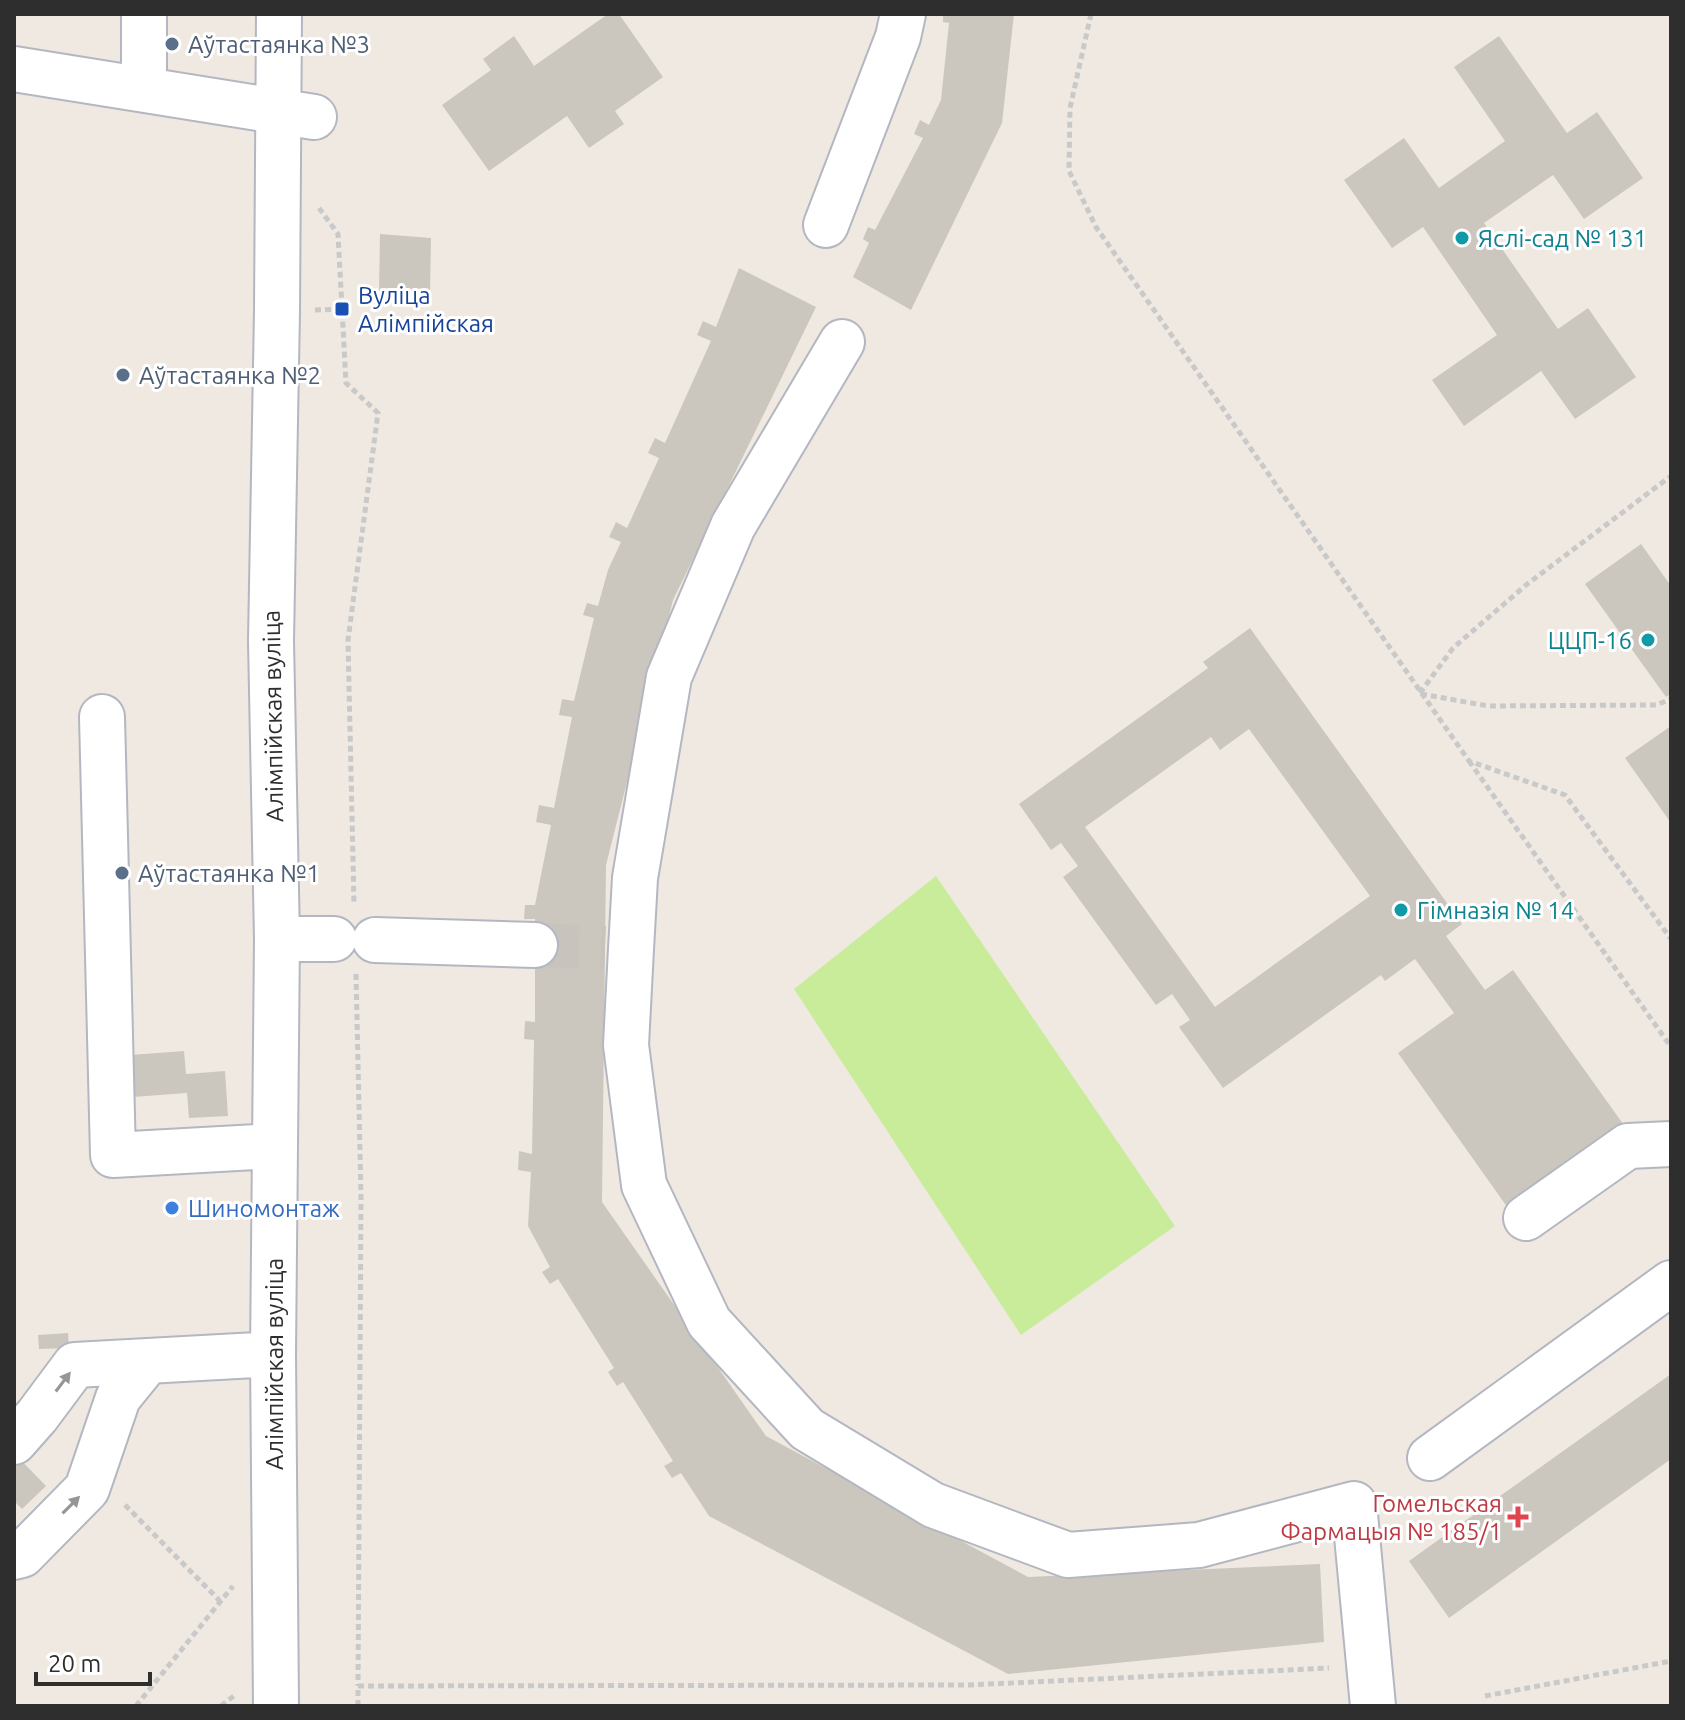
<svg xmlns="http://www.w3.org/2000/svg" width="1685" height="1720" font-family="Ubuntu,sans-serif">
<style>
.pitch{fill:#c9ec9a}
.building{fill:#cbc7bf;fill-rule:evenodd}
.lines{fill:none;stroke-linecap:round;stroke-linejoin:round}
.minor-tunnel{stroke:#c8c4bd;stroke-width:44;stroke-dasharray:44 22;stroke-linecap:butt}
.minor-casing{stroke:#b4b7c1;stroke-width:48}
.path{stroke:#c9c9c9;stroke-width:5;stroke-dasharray:6 4;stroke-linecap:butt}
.minor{stroke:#fff;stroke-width:44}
.oneway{fill:#969696}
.service-dot{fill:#5c6f8a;stroke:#fff;stroke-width:3}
.culture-dot{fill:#0f9aa8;stroke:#fff;stroke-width:3}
.transit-dot{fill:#1a4fb4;stroke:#fff;stroke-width:3}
.shop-dot{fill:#3f7fe0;stroke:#fff;stroke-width:3}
.health-dot{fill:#e0444e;stroke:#fff;stroke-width:3}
.labels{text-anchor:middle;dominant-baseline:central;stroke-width:6;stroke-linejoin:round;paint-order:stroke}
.service-label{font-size:24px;fill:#4e5e75;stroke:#fff;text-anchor:start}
.culture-label{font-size:24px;fill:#0d838f;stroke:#fff;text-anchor:start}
.transit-label{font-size:24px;fill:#164399;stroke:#fff;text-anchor:start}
.street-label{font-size:24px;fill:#2e2e2e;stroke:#fff}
.shop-label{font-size:24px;fill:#366cbe;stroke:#fff;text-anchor:start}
.health-label{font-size:24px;fill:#be3a42;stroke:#fff;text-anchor:end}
</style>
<rect width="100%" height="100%" fill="#efe9e1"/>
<path class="pitch" d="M936 876 1175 1226 1021 1335 794 989Z"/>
<path class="building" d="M608 14H619L663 77 615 111 624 124 589 148 567 116 489 171 442 105 491 70 483 59 514 36 534 66Z
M943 14H1014L1002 123 911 310 853 277 869 243 863 239 868 227 875 230 923 138 914 134 920 120 929 125 941 100 949 23 943 22Z
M1499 36 1567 133 1597 112 1643 178 1584 219 1553 175 1484 223 1558 329 1588 308 1636 377 1575 419 1541 371 1464 426 1432 380 1497 335 1423 227 1392 248 1344 180 1404 138 1439 188 1505 141 1454 67Z
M380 234 431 238 430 293 379 291Z
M739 268 816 307 673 600 606 865 602 1202 766 1436 1028 1577 1320 1564 1324 1642 1008 1674 709 1516 681 1473 672 1478 664 1466 673 1461 623 1382 617 1386 608 1372 614 1368 558 1279 550 1284 542 1272 550 1267 528 1226 531 1172 518 1170 519 1151 532 1154 534 1040 524 1039 525 1021 535 1022V919H524L525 905H535L551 825 536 822 539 805 554 808 572 717 559 715 562 699 574 701 594 618 583 615 587 603 598 606 608 570 621 542 609 537 616 522 627 528 659 458 648 453 655 438 665 443 711 341 697 335 703 321 716 327Z
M1641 544 1671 586V694L1666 697 1585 584Z
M1250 628 1462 924 1446 936 1485 990 1513 970 1626 1128 1510 1211 1398 1053 1454 1013 1415 959 1385 981 1381 975 1223 1088 1179 1027 1190 1020 1172 994 1156 1005 1063 877 1078 866 1061 843 1051 850 1019 804 1208 668 1203 662ZM1249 729 1370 896 1215 1007 1085 827 1211 737 1220 750Z
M1671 726V823L1625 758Z
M184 1051 186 1074 225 1071 228 1116 189 1118 187 1093 133 1097 130 1055Z
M68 1333 69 1348 39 1349 38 1335Z
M1671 1374V1459L1449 1618 1409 1561Z
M14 1453 46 1486 22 1509 14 1501Z"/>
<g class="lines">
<path class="minor-tunnel" d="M535 945 605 948"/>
<g class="minor-casing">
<path id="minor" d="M14 69 314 117
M144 88V14
M826 225 898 37 903 14
M842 342 733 526 669 677 635 878 631 949 626 1045 644 1185 709 1322 807 1429 933 1505 1068 1555 1199 1545 1354 1504 1373 1706
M102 717 113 1155 275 1146
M277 939H334
M375 940 535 945
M1526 1218 1628 1146 1671 1144
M14 1442 37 1416 75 1365 273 1354
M1430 1458 1671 1283
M14 1557 22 1555 87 1489 118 1398 148 1361
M276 1706 273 1354 277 939 271 641 277 311 279 14"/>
</g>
<path class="path" d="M1091 14 1070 108 1069 171 1096 227 1469 761 1565 795 1671 939
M319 208 338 234 346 383 378 413 348 640 354 904
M315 310 342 309
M1420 693 1453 648 1526 585 1671 476
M1421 694 1488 706 1656 705 1671 699
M1469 761 1671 1047
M356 974 361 1197 358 1686
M125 1505 220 1601
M1485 1696 1671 1661
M136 1706 233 1586
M221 1706 235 1695
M358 1706V1686L969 1685 1329 1668"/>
<use href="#minor" class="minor"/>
</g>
<defs><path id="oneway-solid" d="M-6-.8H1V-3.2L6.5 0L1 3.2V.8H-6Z" transform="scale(2)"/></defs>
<g class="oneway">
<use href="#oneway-solid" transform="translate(63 1382) rotate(-53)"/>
<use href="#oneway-solid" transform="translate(71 1505) rotate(-45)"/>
</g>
<g class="service-dot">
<circle cx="172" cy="44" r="8"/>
<circle cx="123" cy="375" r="8"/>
<circle cx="122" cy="873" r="8"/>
</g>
<g class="culture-dot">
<circle cx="1462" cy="238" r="8"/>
<circle cx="1648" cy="640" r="8"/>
<circle cx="1401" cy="910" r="8"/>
</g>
<rect class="transit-dot" x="334" y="301" width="16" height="16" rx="4"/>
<circle class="shop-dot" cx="172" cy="1208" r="8"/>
<path class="health-dot" d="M1514 1505h8v8h8v8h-8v8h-8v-8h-8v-8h8z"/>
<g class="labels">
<g class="service-label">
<text x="188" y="44">Аўтастаянка №3</text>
<text x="139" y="375">Аўтастаянка №2</text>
<text x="138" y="873">Аўтастаянка №1</text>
</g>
<g class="culture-label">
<text x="1478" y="238">Яслі-сад № 131</text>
<text x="1632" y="640" text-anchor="end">ЦЦП-16</text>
<text x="1417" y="910">Гімназія № 14</text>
</g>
<g class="transit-label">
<text x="358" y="295">Вуліца<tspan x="358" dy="28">Алімпійская</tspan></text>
</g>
<g class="street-label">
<text transform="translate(273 716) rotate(-91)">Алімпійская вуліца</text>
<text transform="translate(274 1364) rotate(-90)">Алімпійская вуліца</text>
</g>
<g class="shop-label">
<text x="188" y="1208">Шиномонтаж</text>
</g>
<g class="health-label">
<text x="1502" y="1503">Гомельская<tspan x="1502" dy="28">Фармацыя № 185/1</tspan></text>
</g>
</g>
<rect width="1685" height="1720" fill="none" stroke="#2e2e2e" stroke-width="32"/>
<path d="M36 1672v12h114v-12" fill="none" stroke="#2e2e2e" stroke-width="4"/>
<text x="48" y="1672" font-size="24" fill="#2e2e2e" stroke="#ffffff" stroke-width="6" paint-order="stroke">20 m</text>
</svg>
